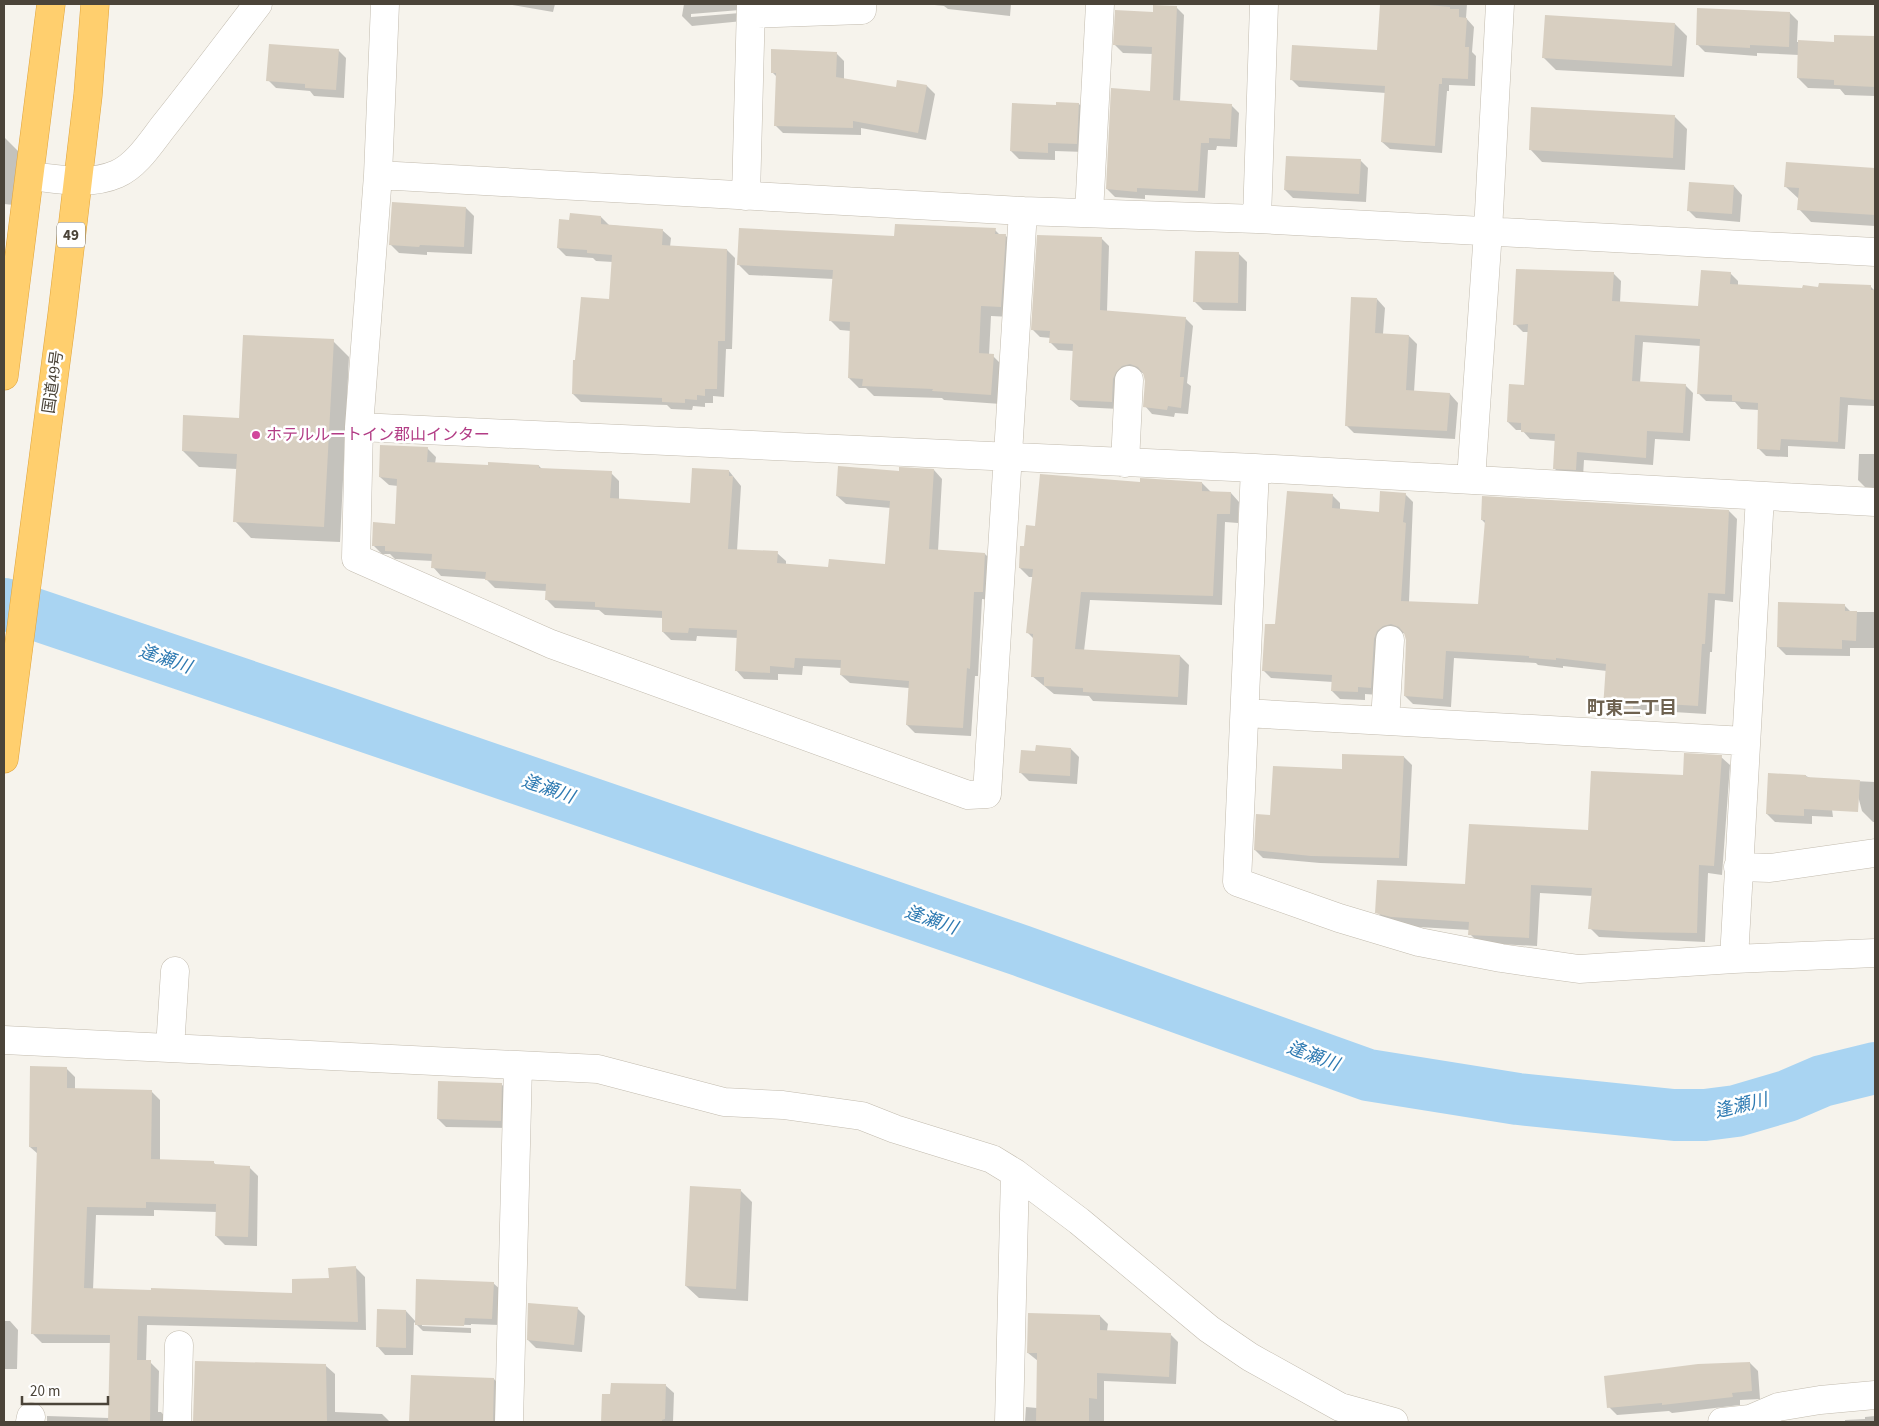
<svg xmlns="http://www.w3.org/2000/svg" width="1879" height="1426" font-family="'Source Sans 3','Noto Sans JP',sans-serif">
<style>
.shadow{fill:#0003;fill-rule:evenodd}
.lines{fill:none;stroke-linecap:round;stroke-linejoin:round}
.river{stroke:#a9d4f2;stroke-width:52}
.building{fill:#d8cfc1}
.minor-casing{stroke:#c2bbae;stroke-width:29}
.highway-casing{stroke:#e0a43c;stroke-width:29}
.minor{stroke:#fff;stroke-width:28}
.highway{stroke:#ffcf6e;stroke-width:28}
.hotel-dot{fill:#d1479c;stroke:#fff;stroke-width:2}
.labels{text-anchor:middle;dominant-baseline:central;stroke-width:5;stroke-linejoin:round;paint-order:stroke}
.shield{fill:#fff;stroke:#817c74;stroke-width:1}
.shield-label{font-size:15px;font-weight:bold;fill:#4b4439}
.street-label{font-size:16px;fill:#4b4439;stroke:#fff}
.hotel-label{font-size:16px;fill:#b23c85;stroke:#fff;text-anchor:start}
.water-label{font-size:18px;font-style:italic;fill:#2e7ab2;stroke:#fff}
.neighbourhood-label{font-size:18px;font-weight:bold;fill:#6e6250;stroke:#fff}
</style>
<rect width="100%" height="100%" fill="#f6f3ec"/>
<path class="shadow" d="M506 4H555L553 12Z
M684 4H749L743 21 692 26 682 16ZM740 10V13L691 17V14Z
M925 4H1011L1010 16 948 9 944 6Z
M1381 4H1467L1466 18 1474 27 1472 52 1476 56 1475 86 1449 85V91H1447L1442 153 1390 149 1382 142 1386 93 1299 87 1291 79 1378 51Z
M1176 7 1184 15 1180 102 1231 105 1239 113 1237 147 1217 146 1216 150H1208L1205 198 1145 195V199L1115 197 1107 189 1151 92 1153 54 1123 53 1115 45 1154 13Z
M1790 13 1798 21 1797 42 1835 43V36L1875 37V96L1845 95 1840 89 1808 88 1798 78 1799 55 1757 53V56L1705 52 1697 44Z
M1675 24 1687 36 1684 77 1556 70 1543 57Z
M338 50 346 58 344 98 314 96 310 91 276 88 268 80Z
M836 53 844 61V80L897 89 927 86 935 94 926 140 861 128V135L783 133 775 125 777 77 772 72Z
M1079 104 1087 112 1085 152 1055 151V160L1019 159 1011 151 1057 107Z
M1675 117 1687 129 1685 170 1542 162 1530 149Z
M4 137 20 153 14 205 4 204Z
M1360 160 1368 168 1366 202 1293 198 1285 190Z
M1788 163 1875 169V226L1811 222 1799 209V199L1786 187Z
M1734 186 1742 195 1740 222 1696 218 1688 210Z
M466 208 474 216 472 254 427 252V255L399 253 391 245Z
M601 217 609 225 662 230 671 238 670 247 727 250 735 258 732 349H726L724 397 713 396V403H705V407L693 406 692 410 671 409 667 405 581 402 573 394 610 301 613 262 596 261 593 258 566 256 558 248 570 221Z
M995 230 1000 235H1005L1015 245 1011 317 991 316 989 355 993 356 1003 366 1001 404 944 400 942 398 874 396 866 388H859L849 378 851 331 840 330 830 320 834 279 749 275 739 265 896 237Z
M1101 238 1109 246 1107 312 1185 318 1193 326 1187 383 1191 386 1188 414 1175 413 1174 417 1152 414 1145 406 1146 381 1144 374 1139 371 1119 409 1079 407 1071 400 1074 351 1058 350 1050 342 1051 338 1040 337 1033 330Z
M1239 254 1247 262 1246 311 1203 310 1195 302Z
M1613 273 1621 281 1620 303 1699 307 1730 273 1738 281V286L1804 289 1871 287 1875 291V406L1848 405 1845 449 1788 446V457L1766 456 1758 448 1759 410 1741 409 1735 402 1706 401 1698 393 1701 346 1643 342 1640 383 1685 385 1693 393 1690 441 1655 439 1653 465 1584 460 1583 477 1562 476 1554 468 1556 441 1530 439 1522 430H1516L1508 422 1525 386 1529 332H1523L1515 324Z
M1377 299 1385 308 1383 334 1409 336 1417 344 1414 392 1450 394 1458 403 1455 439 1354 433 1346 425Z
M333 341 349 357 340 542 251 538 235 521 237 469 199 467 183 451 240 419Z
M427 448 436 457 435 464 490 467 539 466 542 469 611 473 619 481V500L691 504 729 471 741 486 737 551 777 553 786 561V565L829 568 886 565 891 508 846 504 837 496 900 472V469L934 470 942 479 938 551 985 554 993 562 991 600 982 599 978 676H975L971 736 915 733 907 725 909 688 850 683 841 675 842 668 803 666 802 675 778 674V680L744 679 736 670 738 638 697 636 696 641 671 640 663 632V618L605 615 599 610 555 608 546 599 547 591 495 588 486 579 441 576 433 567V561L395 559 390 554H382L373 545 396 525 398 486 389 485 380 477Z
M1859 454H1875V489L1866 488 1858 480Z
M1141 483H1202L1211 492 1231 493 1239 502 1238 523 1225 522 1222 605 1090 600 1084 651 1180 656 1189 665 1187 705 1093 701 1089 696 1054 694 1032 676 1034 639 1027 632 1033 577H1029L1020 568 1026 547 1036 527Z
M1405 494 1413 502 1409 602 1480 605 1486 524 1482 520 1729 511 1737 519 1733 602 1715 600 1712 652H1710L1706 714 1641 710V717L1613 715 1605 707 1607 671 1563 666V668L1538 665 1536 663 1454 658 1451 707 1413 704 1405 696 1407 640 1406 634 1399 632 1379 695 1365 694V700L1340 699 1332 691 1333 682 1271 678 1263 670 1276 626 1332 495 1340 503V510L1380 514Z
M1845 606 1851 612H1875V648H1850V656L1786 655 1778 647Z
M1071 749 1079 757 1077 784 1029 781 1021 773 1036 752Z
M1404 757 1412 765 1407 866 1320 863 1263 858 1255 850 1271 817 1343 770Z
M1721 757 1730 765 1722 875 1708 873 1705 942 1599 937 1590 928 1593 896 1540 893 1537 946 1479 943 1470 934V930L1401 926 1386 921 1377 912 1467 885 1589 832Z
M1806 776 1829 787 1833 817 1812 816V824L1775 822 1767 814Z
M1854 781 1875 782V822H1873L1862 811Z
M66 1068 75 1077V1090L151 1091 160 1100V1160L213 1162 217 1166 249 1167 258 1176 257 1246 225 1245 216 1236 217 1212 154 1210V1216L96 1215 93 1290 294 1294 356 1268 365 1277 366 1330 147 1325 146 1362H150L159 1371 158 1412H161L170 1422H47V1416L109 1418 111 1343H42L33 1334 38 1154 30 1147Z
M501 1084 510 1092 509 1128 446 1127 438 1119Z
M740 1190 752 1202 748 1301 699 1298 686 1286Z
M493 1283 501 1290 499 1325 471 1324V1333L423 1331 414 1322 413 1355H385L377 1346 406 1311 416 1322ZM422 1324 471 1325V1328L422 1326Z
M577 1308 585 1316 582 1352 536 1348 528 1340Z
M1100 1316 1108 1324 1107 1331 1170 1334 1178 1342 1176 1384 1104 1381V1422H1025L1026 1407 1037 1408 1038 1361 1028 1353Z
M4 1321H10L18 1330 17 1369H4Z
M196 1362 326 1366 335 1374V1412L382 1414 390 1422H194Z
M1750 1363 1758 1371 1760 1399 1740 1400V1405L1672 1413 1669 1411 1617 1415 1609 1407Z
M413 1376 494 1379 506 1392 505 1422H410Z
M665 1385 674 1393 673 1422H602L603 1395H612Z
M1875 1416V1422H1845V1420L1865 1419V1417Z"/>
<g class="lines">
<path class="river" d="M4 604 327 713 1022 951 1368 1075 1518 1099 1674 1115H1705L1736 1111 1787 1096 1822 1081 1875 1068"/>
</g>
<path class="building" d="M1380 4H1418L1450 7V9H1459V17L1467 18 1465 47H1469L1468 79 1442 78V84H1439L1435 146 1381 142 1385 86 1290 80 1292 45 1377 50Z
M1153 5 1177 6 1173 100 1232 104 1230 139 1209 138V143H1201L1198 191 1137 188V192L1106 189 1111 88 1150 91 1152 47 1113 45 1115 10 1153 12Z
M1697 8 1790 12 1789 47 1750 45V48L1696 45Z
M1545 15 1675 23 1672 66 1542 58Z
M1834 35 1875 36V87L1834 85V80L1797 78 1798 40 1834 42Z
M269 44 339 49 336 90 305 88V84L266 81Z
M771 49 837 52 836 77 896 87 897 80 927 85 918 133 853 121V128L774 126 776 73H771Z
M1056 102 1079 103 1077 144 1048 143V153L1010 151 1012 103 1056 105Z
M1531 107 1675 115 1673 158 1529 150Z
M1286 156 1361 159 1359 194 1284 190Z
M1786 162 1875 168V215L1797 210 1799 188 1784 187Z
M1689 182 1734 185 1732 214 1687 211Z
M392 202 466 207 464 247 420 245 419 247 389 245Z
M570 213 601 216V224L663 229 662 245 727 249 725 341H718L717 389H705V396L697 395V400L685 399V403L662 402V398L572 394 573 360H575L581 297 609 299 612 255 587 253V250L557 248 559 219 569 220Z
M895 224 996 228 995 234H1006L1001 307 981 306 979 353 994 354 991 395 932 391 933 389 862 386 863 379 848 378 850 322 829 321 833 270 737 265 739 228 894 236Z
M1037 235 1102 237 1100 310 1186 317 1180 377H1184L1181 408 1168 406 1167 410 1143 407 1145 381 1143 373 1138 367 1130 364 1122 366 1116 372 1113 379 1112 402 1070 400 1073 344 1049 343 1050 331 1031 330Z
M1195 251 1239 252 1238 303 1193 302Z
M1516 269 1614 272 1612 301 1698 306 1701 270 1731 272 1730 284 1802 288 1803 285 1818 287 1819 283 1871 285V290H1875V400L1840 397 1838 442 1781 439 1780 450 1757 449 1758 403 1732 401V395L1697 394 1700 339 1635 335 1632 381 1686 384 1683 433 1647 431 1646 458 1577 452 1576 470 1553 469 1555 434 1521 432V423L1507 422 1509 384 1524 385 1528 324 1513 325Z
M1351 297 1377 298 1375 333 1409 335 1406 390 1450 393 1447 431 1345 426Z
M243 335 334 339 324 527 233 522 237 454 182 451 183 415 239 418Z
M380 445 428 447 427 462 488 465V462L539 465V468L612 471 610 498 690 503 692 468 729 470V476H733L728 549 778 551 777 563 828 567 829 559 885 564 890 501 836 496 838 466 899 471V467L934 469 929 549 985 553 983 592H974L970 669 967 668 963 728 906 725 909 681 840 675 841 660 795 658 794 668 770 666V673L735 671 737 630 689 628 688 633 662 632V611L595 607V602L545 600 546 584 485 580 486 572 431 568 432 554 385 551V546H372L373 522 395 524 397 479 379 477Z
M1040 474 1140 482V478L1202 482V491L1231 492 1230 514H1217L1213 596 1081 592 1075 649 1180 655 1178 697 1083 692V688L1044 686V677H1031L1033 634 1026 633 1033 569 1019 568 1020 546H1024L1026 525 1035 526Z
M1287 491 1333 494 1332 508 1379 512 1380 491 1406 493 1403 522 1406 523 1401 601 1478 604 1485 520H1481L1482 496 1729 510 1725 594 1708 593 1705 644H1702L1698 706 1633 702V709L1603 708 1606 664 1556 658V660L1529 658V656L1446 651 1443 699 1404 696 1406 640 1404 633 1399 627 1391 624 1383 626 1377 631 1374 639 1371 688 1358 687V692L1331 691 1332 675 1262 671 1265 624H1275Z
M1778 602 1845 604V611H1857L1856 641 1842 640V649L1777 647Z
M1036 745 1071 748 1070 776 1019 773 1021 750 1035 751Z
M1684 753 1722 755 1714 866 1699 865 1697 933 1630 932 1588 929 1592 888 1531 885 1529 938 1468 935 1469 922 1391 917 1375 913 1377 880 1465 884 1469 824 1588 830 1591 771 1683 775Z
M1342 754 1404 756 1399 858 1311 856 1254 850 1256 814 1270 815 1273 766 1342 769Z
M1768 773 1806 775V777L1860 780 1858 812 1804 809V816L1766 814Z
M30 1066 67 1067V1088L152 1090 151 1159 214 1161V1164L250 1166 248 1237 215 1236 216 1204 146 1202V1208L87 1207 84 1288 151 1290V1288L292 1293V1279L329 1278 328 1268 356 1266 358 1322 138 1316 137 1360H151L150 1422H108L110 1335 31 1334 37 1147H29Z
M438 1081 502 1083 501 1121 437 1119Z
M690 1186 741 1189 736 1289 685 1286Z
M416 1279 494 1282 492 1319 465 1318 464 1326 415 1325Z
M528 1303 578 1307 574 1345 527 1340Z
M377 1309 406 1310V1348L376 1347Z
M1028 1313 1100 1315V1330L1171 1333 1169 1377 1097 1373V1399L1089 1398V1422H1036L1037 1353H1027Z
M195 1361 326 1364 327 1422H193Z
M1750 1362 1752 1391 1732 1393 1733 1397 1662 1405V1403L1607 1408 1604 1376 1698 1364Z
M411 1375 494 1378 493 1422H409Z
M611 1383 666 1384 665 1419 662 1420V1422H601L602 1394H610Z"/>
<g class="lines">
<g class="minor-casing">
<path id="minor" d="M385 4 378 175 359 427 356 558 551 644 968 795 987 794 1023 211
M751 14 862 10V4
M378 175 1023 211 1257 219 1875 252
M30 176C58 179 90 186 117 174 138 165 153 139 167 122 198 83 228 43 258 4
M746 196 751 4
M1089 213 1100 4
M1257 219 1264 4
M359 427 1255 468 1875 502
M1125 463 1129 380
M1255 468 1237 882 1339 918 1419 942 1501 958 1579 969 1734 959 1760 496
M1471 480 1488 231 1500 4
M1245 713 1745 741
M1385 721 1390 640
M1738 867 1770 868 1875 853
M1734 959 1875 953
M4 1040 598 1069 724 1102 783 1105 862 1116 895 1129 992 1159 1015 1173 1009 1422
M170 1048 175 971
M1015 1173 1079 1221 1209 1329 1250 1357 1340 1407 1394 1422
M30 1422 31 1417
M177 1422 179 1345
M509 1422 518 1066
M1722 1422 1750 1419 1778 1407 1820 1400 1875 1395"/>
</g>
<g class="highway-casing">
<path id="highway" d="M4 376 51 4
M4 759 62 315 88 95 95 4"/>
</g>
<use href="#minor" class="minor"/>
<use href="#highway" class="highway"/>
</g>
<circle class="hotel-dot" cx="256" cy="435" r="5"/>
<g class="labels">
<rect class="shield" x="57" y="222.5" width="28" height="25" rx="4"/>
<g class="shield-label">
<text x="71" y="235">49</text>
</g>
<g class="street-label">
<text transform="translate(53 382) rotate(-82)">国道49号</text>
</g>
<g class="hotel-label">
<text x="266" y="435">ホテルルートイン郡山インター</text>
</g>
<g class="water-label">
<text transform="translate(165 659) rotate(19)">逢瀬川</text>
<text transform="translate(548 789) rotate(19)">逢瀬川</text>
<text transform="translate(931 920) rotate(19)">逢瀬川</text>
<text transform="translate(1313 1056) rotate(20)">逢瀬川</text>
<text transform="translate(1741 1106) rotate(-14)">逢瀬川</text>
</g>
<g class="neighbourhood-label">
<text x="1632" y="708">町東二丁目</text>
</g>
</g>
<rect width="1879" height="1426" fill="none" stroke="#4b4439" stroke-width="10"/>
<path d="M22 1396v8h86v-8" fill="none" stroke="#4b4439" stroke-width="2.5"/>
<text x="30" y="1396" font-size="15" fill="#4b4439" stroke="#ffffff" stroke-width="4" paint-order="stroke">20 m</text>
</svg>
